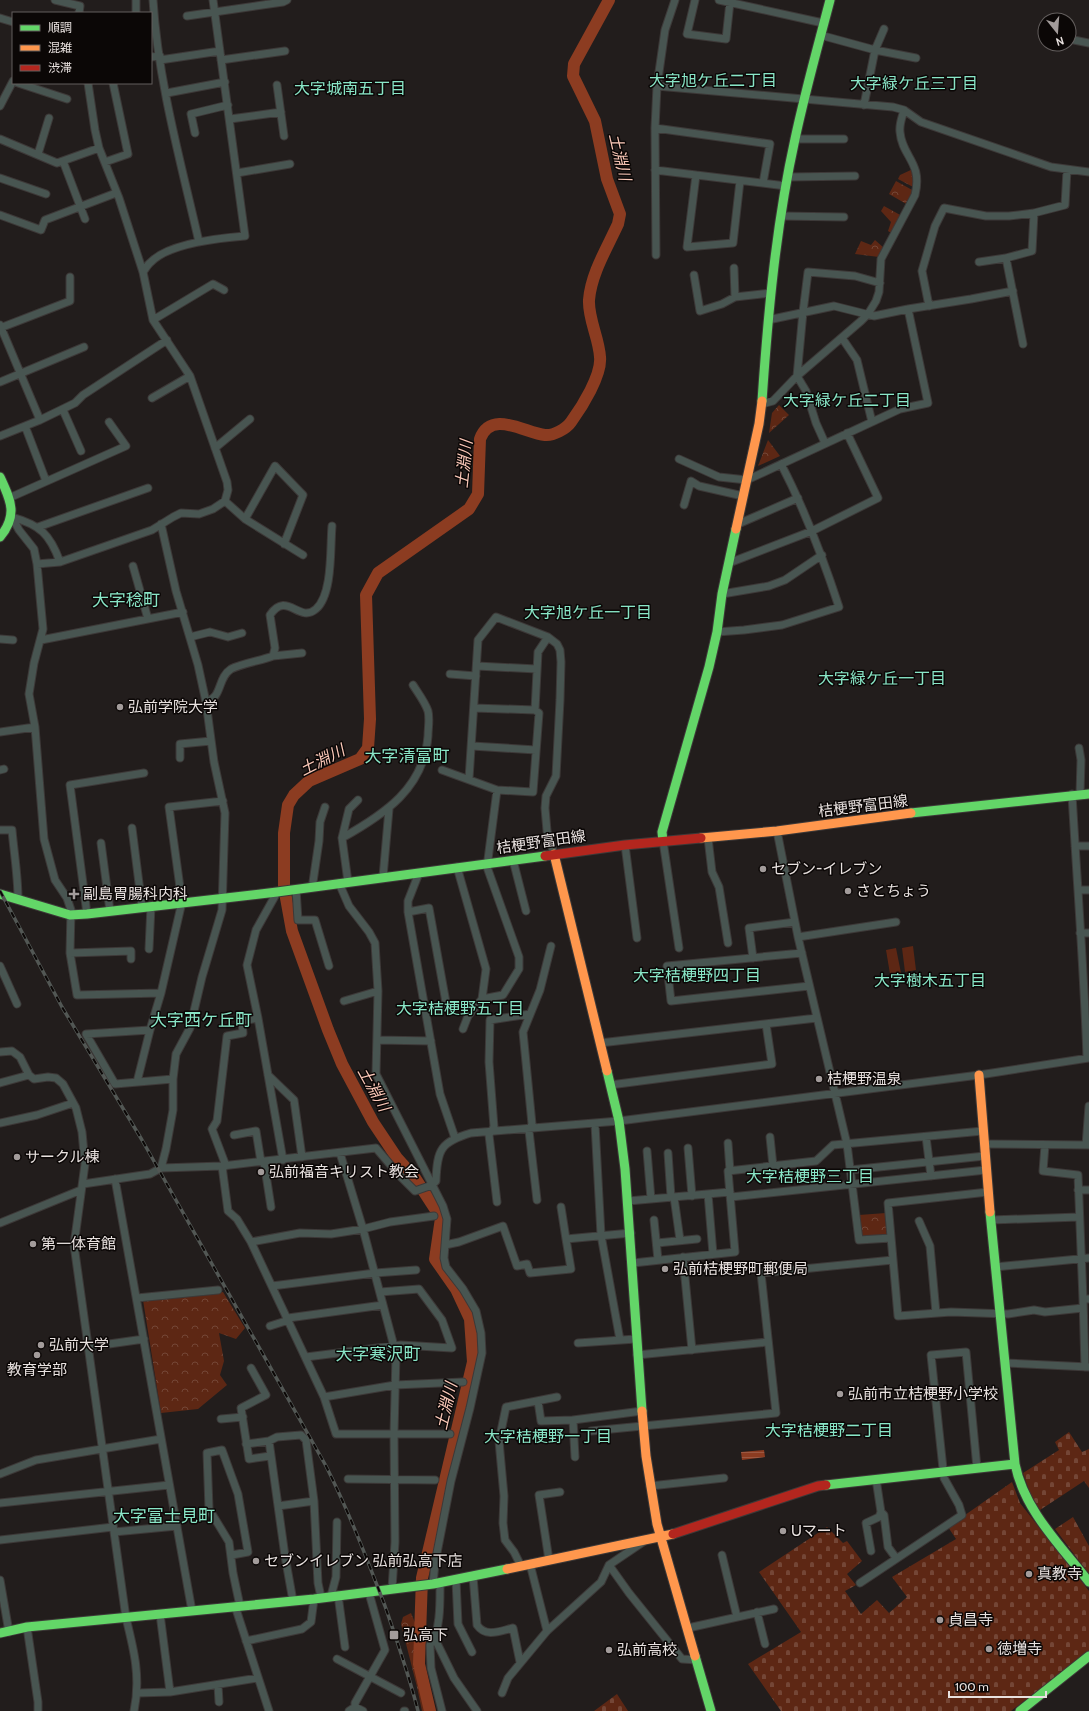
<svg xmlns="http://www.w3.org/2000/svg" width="1089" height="1711" font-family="Cabin,'Noto Sans JP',sans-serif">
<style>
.forest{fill:url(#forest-crowns)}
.cemetery{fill:url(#cemetery-stones)}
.garden{fill:#5d2714}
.water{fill:url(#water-rules)}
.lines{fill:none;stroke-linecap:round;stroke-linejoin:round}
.river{stroke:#8c3c21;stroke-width:12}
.street-casing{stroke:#3d3938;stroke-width:9}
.fast-casing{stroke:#3d3938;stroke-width:11}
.slow-casing{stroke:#3d3938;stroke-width:11}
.jam-casing{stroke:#3d3938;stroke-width:11}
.street{stroke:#485551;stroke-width:7}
.fast{stroke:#63d668;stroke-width:9}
.slow{stroke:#ff974d;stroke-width:9}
.jam{stroke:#b3261e;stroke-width:9}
.rail-casing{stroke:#525754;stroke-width:3.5}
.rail{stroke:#0b0706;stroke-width:2;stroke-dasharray:6;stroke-linecap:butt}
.poi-dot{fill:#a39c9b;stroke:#0b0706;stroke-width:1.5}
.labels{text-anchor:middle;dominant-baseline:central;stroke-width:3;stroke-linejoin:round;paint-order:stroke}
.poi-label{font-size:15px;fill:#e8e1df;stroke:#0b0706;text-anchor:start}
.street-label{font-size:15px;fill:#e8e1df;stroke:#0b0706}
.neighbourhood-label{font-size:16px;fill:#89e6c7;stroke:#0b0706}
.water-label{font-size:16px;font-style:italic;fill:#fcc9b9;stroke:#0b0706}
.quarter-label{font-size:17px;fill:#89e6c7;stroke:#0b0706}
</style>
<defs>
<pattern id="forest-crowns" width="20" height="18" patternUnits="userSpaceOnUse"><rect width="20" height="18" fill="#5d2714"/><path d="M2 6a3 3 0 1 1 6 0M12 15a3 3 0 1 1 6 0" fill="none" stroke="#744636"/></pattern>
<pattern id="cemetery-stones" width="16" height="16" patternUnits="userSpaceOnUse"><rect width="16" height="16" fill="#5d2714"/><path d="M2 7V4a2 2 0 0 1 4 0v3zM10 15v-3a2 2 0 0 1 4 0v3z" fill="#744636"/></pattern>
<pattern id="water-rules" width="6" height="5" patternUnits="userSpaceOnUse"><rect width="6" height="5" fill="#8c3c21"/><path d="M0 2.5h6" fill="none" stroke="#9c5841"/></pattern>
</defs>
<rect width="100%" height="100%" fill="#221d1c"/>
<path class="forest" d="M913 169 915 188 898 179 900 175Z
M896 181 914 191 908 205 889 194Z
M884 206 902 216 893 234 888 231 891 222 881 211Z
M875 240 884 248 879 257 855 254 861 241 871 245Z
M779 405 789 415 769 433 772 413Z
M768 440 780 456 758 466Z
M886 1213 888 1235 861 1237 859 1215Z
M223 1292 245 1328 236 1339 219 1333 224 1361 220 1375 227 1385 198 1409 161 1413 143 1300Z
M411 1613 416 1625 417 1668 426 1711H422L417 1687 401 1624 403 1617Z"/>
<path class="cemetery" d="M1069 1432 1082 1452 1089 1449V1488L1084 1481 1040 1510 1031 1496 1023 1473 1059 1450 1055 1442Z
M1012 1482 1020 1503 1089 1591V1651L1011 1711H781L748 1664 801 1632 759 1572 827 1527 843 1543 847 1541 862 1561 847 1574 856 1585 845 1591 861 1614 877 1600 889 1613 907 1597 892 1577 956 1539 948 1527Z
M1073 1517 1089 1546V1574L1055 1529Z
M617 1694 628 1711H594Z"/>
<path class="garden" d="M913 946 916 970 905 972 902 948Z
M896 948 901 973 890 974 886 950Z"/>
<path class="water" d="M764 1450 765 1457 742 1460 741 1452Z"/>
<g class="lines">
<path class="river" d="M430 1711 419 1664 422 1578 473 1362 470 1319 456 1289 435 1259 441 1218 415 1178 397 1158 373 1122 342 1064 328 1030 292 931 284 887V833L288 805 294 795 309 781 360 759 368 748 370 719 366 595 378 573 469 509 478 494 480 439C491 409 525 433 545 435 553 436 566 429 571 422 582 407 602 375 600 357 599 338 588 319 589 300 591 274 607 248 618 224L620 214 607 179 595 121 573 76 574 64 609 0"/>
<g class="street-casing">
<path id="street" d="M55 0 80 6 79 13
M136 0V13
M153 0C158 81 181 163 199 242
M695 0 687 34 726 39 730 2
M719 0 823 23
M187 16 283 2 287 0
M0 18 13 22
M820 35 875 50 916 58
M1069 39 1089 43
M151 57 160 56
M160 60 220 51
M221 60 285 51
M18 83 67 99
M277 85 284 136
M657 86 665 30 675 0
M167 93 225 82
M864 105 875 50 884 29
M0 106 13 81
M230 119 281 112
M655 128 770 144 763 183
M195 133 191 114 228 105
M0 139 57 163 99 148
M795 139H844
M38 154 49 118
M63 161 85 219
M105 162 128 154 113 83
M655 170 786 186
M237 173 290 164
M696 175 687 247 733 243 740 181
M789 177 855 176
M0 178 46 194
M0 215 41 230 45 220 116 193
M781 216 844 217
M656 255 655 128 657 86 893 107 904 110 921 122 1051 167 1089 172
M979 262 1006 258
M734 268 735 297
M143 272C146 268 148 264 151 262 169 243 220 238 245 236L213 0
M694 275 700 311 722 304 735 297 771 293
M929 306 922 271 935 226 944 208 986 216H1009L1034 213
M153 320 213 284 224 290
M768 320 834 306 874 316 908 309 971 299 1013 291
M0 325 40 420 0 436
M0 328 70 301V277
M842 338 857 360 872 422
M1023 344 1006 258 1032 251 1034 213 1065 205 1067 170
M0 382 84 347
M152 398 190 376
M762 404 773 401 797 376 861 321 868 314 876 301 879 292 881 259 915 195C923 162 902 157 900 132 899 124 902 118 904 110
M63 410 81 451
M40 420 75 403 83 395 167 340
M25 426 46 481
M825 443 816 423 806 391 797 376 803 312 808 272 855 276 880 283
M215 448 250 419
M679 459 719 477 747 480 900 409 928 403 908 309
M9 498 126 446 109 422
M225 501 245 519 303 555
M684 505 691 481 699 486 743 496
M12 517C40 525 50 534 60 562L152 530 173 517 181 513 199 514 213 509 225 501 228 490 227 482 190 376 153 320 143 272 119 198 99 148 95 130 88 83
M12 517 19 530 34 549 37 564 60 562
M245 519 275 466 303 495 284 544
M738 524 798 498
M38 527 148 488
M729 563 812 531 878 498 847 433
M37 564 43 629 34 663 29 694 35 727 44 839 55 880 67 898 71 910 70 953 77 995 161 993
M133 566 148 619
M722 594 769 586 785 580 822 555
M717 632 744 630 782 625 839 607C823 558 805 510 781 464
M190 637 210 632 228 637 242 633
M548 637 557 644 560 650 561 662 560 700 556 776 546 796 545 808 547 831 554 854
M0 639 13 640
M41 640 183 612
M273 656 302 653
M477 666 537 669
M450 674 476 676
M206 702C223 697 217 678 231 669 240 664 263 660 273 656L275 648 270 615C287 590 299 624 316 609 333 594 330 548 332 526
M0 732 35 727
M472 746 536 750
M1079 748 1081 760 1080 794
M180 758V744L211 741
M0 770 4 769
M442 770 497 790 533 792 539 713 535 710 474 708
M469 779 478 640 496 617 548 637 538 652 535 710
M1072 794C1077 882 1084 970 1087 1058
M132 828 142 907
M0 830H12C14 853 18 876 18 899
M777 831 798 937 847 1144 859 1240 891 1238
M342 838C385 814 424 788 428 736 428 728 430 719 428 711 425 702 418 693 413 685
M708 838 712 872 719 887 728 943
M663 841 679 948
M101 843 110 911
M625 845 637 938
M1075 846H1089
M513 860 526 911
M457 867 486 969 482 999 468 1016 463 1029
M419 873 408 901V912L440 1094 455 1138
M383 877 389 809
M348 882 342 838 349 809 358 800
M339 883 349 906 369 932 375 943 378 991 376 1074 443 1206 447 1219 444 1258 446 1267 463 1289 476 1311 481 1333 482 1353 470 1408 451 1481 435 1563 433 1584
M314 887 313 882 319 841 320 822 325 807
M296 889 298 920H315L329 966
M1079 890H1089
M274 892 275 896 256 930 247 965 258 1018 283 1160
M408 912 429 908 447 1008 426 1012
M87 914 70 785 144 773
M1080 933H1089
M798 937 896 922
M149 949 151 906
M70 953 131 951V959
M802 953 667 966 671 1001 809 986
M753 958 749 928 795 922
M0 966 17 1004
M482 999 503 995 519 969V957L487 867 497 790
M344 1001 378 991
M150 1030 86 1034 115 1084 173 1079
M378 1040 431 1041
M600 1043 817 1018
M0 1052 12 1051 20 1057 29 1075 34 1079 48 1077 56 1078 63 1084 76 1108 82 1132 85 1164 74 1245 126 1618C134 1650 141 1678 134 1711
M268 1075 294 1100 302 1157
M137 1082 150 1030 161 993 182 902 169 807 223 801
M0 1083 29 1075
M610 1085 772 1064 766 1024
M0 1123 37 1115 73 1103
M595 1124 601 1235 620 1340
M234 1135 256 1131 261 1162
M770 1137 773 1166
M926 1137 931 1176
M728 1143 730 1171
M984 1144 1089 1145
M1045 1145 1043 1171 1078 1175 1083 1299
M1086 1145 1089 1106
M688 1148 692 1196
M647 1151 651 1199
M340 1153 363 1229 396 1354 394 1434 395 1542 392 1589
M668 1153 671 1197
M264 1162 271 1207
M222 1166 228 1211 237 1219 251 1242 324 1397 336 1434H450
M226 1166 212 1129 217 1121 227 1036 243 1033 242 1021 258 1018
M161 1168 166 1149 173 1110V1079L176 1054 190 1028 202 977 222 910 225 813 214 762 206 702 198 665 176 591 161 524
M850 1170 985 1156
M115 1179 192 1611
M83 1184 150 1174 161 1168 222 1166 376 1148 399 1175 415 1191 432 1185 436 1181C437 1149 441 1142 471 1133L619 1121 979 1075 1089 1058
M1078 1190H1089
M988 1192 888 1203 898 1316 951 1312 1008 1314 1034 1310 1045 1312 1083 1308
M708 1194 713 1254
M674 1197 680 1240
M731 1197 986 1170
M537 1200 529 1131 532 1124 523 1032 540 990 551 946
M628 1201 730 1192
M497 1202 489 1135 494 1127 489 1062 490 1020 530 1014
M561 1207 566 1239
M654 1220 658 1260
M991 1220 1079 1217
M919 1221 930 1246 936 1313
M0 1223 81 1190
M251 1242 300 1233 331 1234 363 1229 390 1222 434 1216
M657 1243 697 1239
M445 1245 459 1242 503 1226 517 1266 527 1264 530 1273 571 1269 566 1239 631 1233
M683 1257 692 1350
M633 1263 735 1252 728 1171 816 1161 833 1145 983 1131
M995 1267 1089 1258
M272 1286 375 1273 416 1270
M137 1298 218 1290
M288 1318 383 1305
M270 1326 289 1320
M578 1343 636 1339
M88 1347 144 1339
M637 1355 768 1342
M306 1357 401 1345 452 1348 442 1320 419 1289 380 1292
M1005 1363 1089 1367
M1085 1367 1083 1299H1089
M251 1368 266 1395 241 1408 249 1459 270 1456
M324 1397 395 1385 463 1382
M538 1401 541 1421 573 1420
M221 1419 243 1417
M591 1431 776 1413 761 1273 893 1260
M269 1441 285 1556 293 1601
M246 1444 269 1441 277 1437 301 1435 306 1440 314 1501
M575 1457 573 1420 642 1411
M0 1474 36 1460 161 1439
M348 1479 435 1480
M876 1479 881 1512 884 1515 888 1547 896 1558
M650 1486 724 1478
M0 1503 169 1485
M278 1506 314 1501 318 1583 321 1597
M114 1532 177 1526
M0 1540 113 1527
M871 1551 866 1523 879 1517 881 1512
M232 1555 248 1552 238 1494 222 1450 207 1453 209 1509 229 1542 233 1573 240 1606
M722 1555 737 1617
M549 1560 539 1495 560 1492
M530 1564 547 1631
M609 1565 629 1593 682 1659 697 1660
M521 1566 514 1552 505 1540 503 1523 504 1496 499 1441 506 1407 557 1397
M473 1576 477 1625C486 1638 500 1631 513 1628L520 1662
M0 1580 9 1632
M456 1580 458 1624 472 1652
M440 1583C440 1600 441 1632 430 1645L431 1668 442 1711
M860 1583 962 1515 959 1505 944 1478 931 1355 966 1352 977 1468
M338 1595 345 1647
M331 1596 336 1577 337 1522
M235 1606 269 1711
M757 1612 765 1644
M160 1614 170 1692
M27 1627 38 1702V1711
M688 1628 774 1609
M435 1639 454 1678 477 1711
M246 1641 302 1629 311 1622 314 1599
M337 1659 401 1693
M218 1685 219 1702
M138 1693 170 1692 258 1678
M502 1693 508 1678 547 1631 601 1582 609 1565 643 1542
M355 1707 363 1711
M349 1711 355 1707V1703L385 1650 369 1593
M404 1711H405"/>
</g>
<g class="fast-casing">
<path id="fast" d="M762 401C768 313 776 225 795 139 805 92 818 46 830 0
M0 477C11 501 18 515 0 537
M911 813 1089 794
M663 841 662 832 709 667 717 632 722 594 736 529
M0 894 70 915 87 914 277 892 545 856
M607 1071 619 1121 625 1169 642 1411
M990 1212 1015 1464C1024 1510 1061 1546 1089 1582
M826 1485 1015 1464
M0 1633 27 1627 314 1599 433 1584 507 1569
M695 1656 711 1711
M1020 1711 1089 1656"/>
</g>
<g class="slow-casing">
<path id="slow" d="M736 529 759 424 762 401
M701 838 777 831 911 813
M554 854 607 1071
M979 1075 990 1212
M642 1411 646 1456 657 1524 695 1656
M507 1569 673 1534"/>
</g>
<g class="jam-casing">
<path id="jam" d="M545 856 625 845 701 838
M673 1534 818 1486 826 1485"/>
</g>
<use href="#street" class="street"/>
<use href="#fast" class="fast"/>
<use href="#slow" class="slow"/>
<use href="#jam" class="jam"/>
<g class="rail-casing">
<path id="rail" d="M0 891 62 1007 142 1140 326 1466C349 1512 367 1559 385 1606 397 1641 409 1675 418 1711"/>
</g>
<use href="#rail" class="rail"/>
</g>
<g class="poi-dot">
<circle cx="120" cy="707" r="4"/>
<circle cx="763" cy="869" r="4"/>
<circle cx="848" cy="891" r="4"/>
<path d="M72 888h4v4h4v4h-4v4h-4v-4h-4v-4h4z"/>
<circle cx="819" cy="1079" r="4"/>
<circle cx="17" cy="1157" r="4"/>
<circle cx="261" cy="1172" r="4"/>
<circle cx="33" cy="1244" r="4"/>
<circle cx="665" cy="1269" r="4"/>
<circle cx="41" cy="1345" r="4"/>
<circle cx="37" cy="1355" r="4"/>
<circle cx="840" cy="1394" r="4"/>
<circle cx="783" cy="1531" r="4"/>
<circle cx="256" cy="1561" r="4"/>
<circle cx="1029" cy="1574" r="4"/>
<circle cx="940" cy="1620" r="4"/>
<rect x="389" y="1630" width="10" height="10" rx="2"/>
<circle cx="989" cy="1649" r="4"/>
<circle cx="609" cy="1650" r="4"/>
</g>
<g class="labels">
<g class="poi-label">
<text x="128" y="707">弘前学院大学</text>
<text x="771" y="869">セブン-イレブン</text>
<text x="856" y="891">さとちょう</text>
<text x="83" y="894">副島胃腸科内科</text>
<text x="827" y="1079">桔梗野温泉</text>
<text x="25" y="1157">サークル棟</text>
<text x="269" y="1172">弘前福音キリスト教会</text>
<text x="41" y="1244">第一体育館</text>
<text x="673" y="1269">弘前桔梗野町郵便局</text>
<text x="49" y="1345">弘前大学</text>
<text x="37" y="1370" text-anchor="middle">教育学部</text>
<text x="848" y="1394">弘前市立桔梗野小学校</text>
<text x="791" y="1531">Uマート</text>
<text x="264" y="1561">セブンイレブン 弘前弘高下店</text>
<text x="1037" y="1574">真教寺</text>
<text x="948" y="1620">貞昌寺</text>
<text x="403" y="1635">弘高下</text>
<text x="997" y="1649">徳増寺</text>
<text x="617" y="1650">弘前高校</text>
</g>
<g class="street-label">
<text transform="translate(863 806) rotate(-7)">桔梗野富田線</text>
<text transform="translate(541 842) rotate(-8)">桔梗野富田線</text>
</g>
<g class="neighbourhood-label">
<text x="713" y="80">大字旭ケ丘二丁目</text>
<text x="914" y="83">大字緑ケ丘三丁目</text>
<text x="350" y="88">大字城南五丁目</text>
<text x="847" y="400">大字緑ケ丘二丁目</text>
<text x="588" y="612">大字旭ケ丘一丁目</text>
<text x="882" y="678">大字緑ケ丘一丁目</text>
<text x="697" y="975">大字桔梗野四丁目</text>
<text x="930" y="980">大字樹木五丁目</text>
<text x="460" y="1008">大字桔梗野五丁目</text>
<text x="810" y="1176">大字桔梗野三丁目</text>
<text x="829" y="1430">大字桔梗野二丁目</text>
<text x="548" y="1436">大字桔梗野一丁目</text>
</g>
<g class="water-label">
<text transform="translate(620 157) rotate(77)">土淵川</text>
<text transform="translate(464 464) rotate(-84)">土淵川</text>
<text transform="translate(322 760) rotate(-27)">土淵川</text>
<text transform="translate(374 1089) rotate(61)">土淵川</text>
<text transform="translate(446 1406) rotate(-77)">土淵川</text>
</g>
<g class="quarter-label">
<text x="126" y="600">大字稔町</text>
<text x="407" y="756">大字清富町</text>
<text x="201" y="1020">大字西ケ丘町</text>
<text x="378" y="1354">大字寒沢町</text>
<text x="164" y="1516">大字富士見町</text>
</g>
</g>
<rect x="12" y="12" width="140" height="72" fill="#0b0706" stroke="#635e5d"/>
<rect x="20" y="25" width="20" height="6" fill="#63d668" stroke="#635e5d"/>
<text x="48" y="32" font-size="12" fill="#e8e1df">順調</text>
<rect x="20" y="45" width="20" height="6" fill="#ff974d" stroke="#635e5d"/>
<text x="48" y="52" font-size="12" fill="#e8e1df">混雑</text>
<rect x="20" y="65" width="20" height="6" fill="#b3261e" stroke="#635e5d"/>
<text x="48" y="72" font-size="12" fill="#e8e1df">渋滞</text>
<g transform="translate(1057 32) rotate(163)"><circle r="19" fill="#0b0706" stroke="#635e5d"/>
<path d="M0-3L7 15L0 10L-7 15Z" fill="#a39c9b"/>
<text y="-6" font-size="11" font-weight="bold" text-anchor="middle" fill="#e8e1df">N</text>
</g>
<path d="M949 1691v6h97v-6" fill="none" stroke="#e8e1df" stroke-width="2"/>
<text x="955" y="1691" font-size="12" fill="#e8e1df" stroke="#0b0706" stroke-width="3" paint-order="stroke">100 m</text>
</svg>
